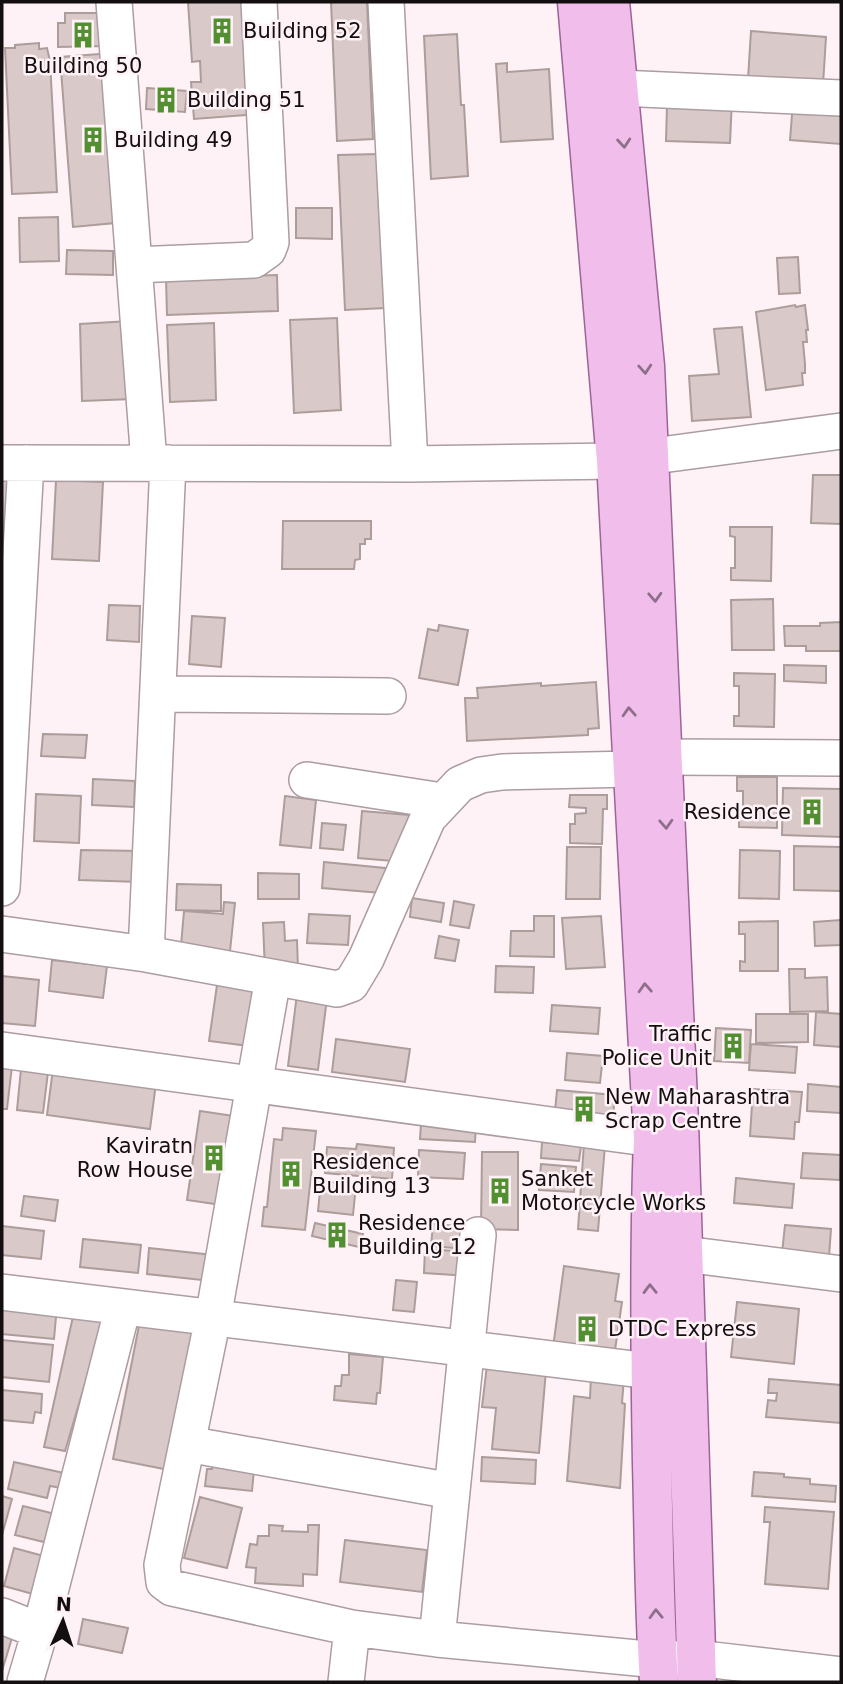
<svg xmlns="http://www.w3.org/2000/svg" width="843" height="1684" font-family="'DejaVu Sans',sans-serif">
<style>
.building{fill:#d9c9c8;stroke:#ac9d9b;stroke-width:2}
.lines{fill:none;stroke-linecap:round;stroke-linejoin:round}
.minor-casing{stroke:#ab9da1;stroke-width:38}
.major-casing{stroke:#9d6497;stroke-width:41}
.minor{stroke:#fff;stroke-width:35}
.major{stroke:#f1beec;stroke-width:38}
.oneway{stroke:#8d6f89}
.labels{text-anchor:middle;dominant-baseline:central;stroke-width:5;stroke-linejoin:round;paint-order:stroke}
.poi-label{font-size:21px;fill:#130e10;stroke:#fff2f6;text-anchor:start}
</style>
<rect width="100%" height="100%" fill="#fff2f6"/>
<path class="building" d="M188 2H252L260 114 194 119 191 82H201L200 61 192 62Z
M331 2H367L373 139 337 141Z
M65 13H107V46L58 47V23H65Z
M751 31 826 37 823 85 748 79Z
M457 34 461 105H464L468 176 431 179 424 36Z
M39 43V49L47 48 50 61 57 192 12 194 5 48H15V45Z
M113 53 126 222 73 227 60 57Z
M507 63V72L549 69 553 139 501 142 496 64Z
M147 88 187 91 185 112 146 109Z
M732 99 730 143 666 141 667 105Z
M793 102 841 105V144L790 140Z
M378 154 385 308 345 310 338 155Z
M296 208H332V239L296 238Z
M58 217 59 261 20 262 19 218Z
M67 250 113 251V275L66 274Z
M798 257 800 293 779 294 777 258Z
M277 275 278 311 167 315 166 279Z
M795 305 796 307 805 305 808 330H806L807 342H803L805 364V373H802L803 385 766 390 756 312Z
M337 318 341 410 294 413 290 320Z
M129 321 133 399 82 401 80 324Z
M214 323 216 400 170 402 167 325Z
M742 327 751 417 692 421 689 376 719 374 714 329Z
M813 475H841V524L811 523Z
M2 476H14L12 556H2Z
M56 480 103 482 99 561 52 559Z
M283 521H371V539H365V544H360V559L355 560 354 569H282Z
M730 527H772L771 581 731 580V568H735V537L730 536Z
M773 599 774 650H732L731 600Z
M109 605 140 606 139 642 107 640Z
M192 616 225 618 221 667 189 664Z
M841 622V651H806V646H785L784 626H820V623Z
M439 625 468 630 458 685 419 678 428 629 438 631Z
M784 665 826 666V683L784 681Z
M734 673 775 674 774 727 734 726V716H739V686H734Z
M596 682 599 728 588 729V735L467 741 465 698H478L477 688 541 683V686Z
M43 734 87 735 85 758 41 756Z
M737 777H777V828L739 827V818H743V791H737Z
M93 779 135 781 134 807 92 805Z
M783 788 841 789V837L782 835Z
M36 794 81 796 79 843 34 841Z
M570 795H607V809H603L602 844 570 843V824H575V814L586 813V808L569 807Z
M285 796 316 800 311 848 280 845Z
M362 811 409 815 405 862 358 858Z
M322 823 346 825 343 850 320 848Z
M794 846 841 847V891L794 890Z
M567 847H601L600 899H566Z
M81 850 141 851 140 882 79 880Z
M740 850 780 851 779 899 739 898Z
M324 862 395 869 393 894 322 888Z
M258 873 299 874V899H258Z
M177 884 221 885V911L176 910Z
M412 898 444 903 441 922 410 917Z
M454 901 474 905 469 928 450 925Z
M224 902 235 903 229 961 180 957 184 911 223 914Z
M309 914 350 916 348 945 307 943Z
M534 916H554V957L510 956 511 931H534Z
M601 916 605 967 566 969 562 918Z
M841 920V945L815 946 814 922Z
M778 921V971H740V961L745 962V934H739V922Z
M284 922 285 941 297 940 298 969 265 971 263 923Z
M439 936 459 940 455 961 435 958Z
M52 960 107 966 103 998 49 991Z
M496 966 534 967 533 993 495 992Z
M789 969H805V978L827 977 828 1011 790 1012Z
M2 976 39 980 35 1026 2 1023Z
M218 978 267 985 257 1047 209 1041Z
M297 994 327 998 318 1070 288 1066Z
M552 1005 600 1008 598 1034 550 1031Z
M816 1012 841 1014V1047L814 1045Z
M756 1014H808V1042L756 1043Z
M716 1028 751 1030 749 1063 714 1061Z
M336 1039 410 1049 405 1082 332 1072Z
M751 1044 797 1047 795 1073 749 1070Z
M567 1053 603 1056 600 1083 565 1080Z
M2 1065 12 1066 7 1109H2Z
M21 1069 48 1072 43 1113 17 1110Z
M53 1069 156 1083 150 1129 47 1115Z
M808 1084 841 1087V1113L807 1111Z
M753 1089 802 1092 799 1122H795L794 1139 750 1136Z
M557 1090 615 1095 612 1127 554 1122Z
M200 1111 241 1117 229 1206 187 1200Z
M421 1123H476L475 1142 420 1139Z
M283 1128 316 1131 305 1230 262 1226 264 1207H267L274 1139 282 1140Z
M542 1142 581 1146 579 1161 541 1158Z
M584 1143 605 1145 598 1231 578 1229Z
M357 1144 394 1148 392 1179 325 1173 327 1147 356 1149Z
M419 1150 465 1153 463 1179 418 1177Z
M482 1152H518V1230L481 1229Z
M803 1153 841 1155 840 1180 801 1178Z
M541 1164 576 1167 574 1192 539 1190Z
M736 1178 794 1184 792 1208 734 1203Z
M321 1181 356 1185 353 1215 318 1211Z
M24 1196 58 1200 55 1221 21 1216Z
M315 1223 363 1234 359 1247 312 1236Z
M433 1224 468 1227 466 1249 431 1246Z
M785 1225 831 1229 829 1257 782 1253Z
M2 1226 44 1231 41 1259 2 1255Z
M83 1239 141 1245 138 1273 80 1267Z
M149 1248 213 1255 211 1281 147 1274Z
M425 1249 470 1252 469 1276 424 1273Z
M564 1266 619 1274 615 1301 622 1302 613 1364 552 1355Z
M396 1280 417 1282 414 1312 393 1310Z
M2 1300 57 1306 54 1339 2 1334Z
M737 1302 799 1309 794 1364 731 1357Z
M74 1312 105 1316 65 1451 44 1447Z
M141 1315 197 1326 169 1470 113 1459Z
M2 1340 53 1345 49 1382 2 1377Z
M349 1354 383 1357 380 1393H377L376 1404 334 1400 335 1386H341L342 1375H349Z
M487 1365 546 1370 539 1453 492 1449 496 1408 482 1407Z
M591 1376 624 1378 622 1403 625 1404 620 1488 567 1481 574 1396 590 1398Z
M769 1379 841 1385V1423L766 1417 768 1400 776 1401 777 1393H768Z
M2 1390 42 1394 41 1413 35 1412 33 1423 2 1420Z
M213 1454 255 1459 252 1491 205 1486 207 1469H212Z
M482 1457 536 1460 535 1484 481 1481Z
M14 1462 64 1473 61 1488 50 1486 47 1498 8 1489Z
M754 1472 784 1474V1477L810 1479V1484L836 1486 835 1502 752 1496Z
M2 1496 12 1499 2 1535Z
M200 1497 242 1508 227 1568 184 1558Z
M23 1506 59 1515 52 1544 15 1535Z
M765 1507 834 1512 828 1589 765 1584 770 1522H764Z
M269 1525 283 1526 282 1531 308 1532V1525H319L317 1575 303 1574V1586L255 1583 256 1568 246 1567 250 1544 257 1545 258 1536H269Z
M345 1540 427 1550 422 1592 340 1582Z
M14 1548 51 1558 40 1596 4 1586Z
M83 1619 128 1628 122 1653 78 1644Z
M2 1624 15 1628 2 1671Z"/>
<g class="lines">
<g class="minor-casing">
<path id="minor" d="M114 2 149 462
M386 2 410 464
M619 88 841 98
M134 265 254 260 268 250 271 242 259 2
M2 463 410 464 616 461 841 431
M158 694 388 696
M662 757 841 758
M307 780 442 801
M2 888 26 463
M2 934 146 954 337 989 351 984 366 959 428 818 460 784 481 775 502 772 633 769
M146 954 168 463
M273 978 213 1318 162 1565 164 1582 172 1588 352 1628 437 1639 658 1660 696 1658 841 1675
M2 1050 653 1139
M684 1254 841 1274
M2 1292 650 1371
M187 1444 452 1491
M2 1616 40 1631
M437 1639 478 1235
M25 1682 40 1631 123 1307
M346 1682 352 1628"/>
</g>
<g class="major-casing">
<path id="major" d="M577 2 616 461 653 1139C649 1248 650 1356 652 1464 654 1537 654 1610 659 1682
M610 2 645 366 679 1122 697 1682"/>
</g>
<use href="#minor" class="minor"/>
<use href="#major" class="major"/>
</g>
<defs><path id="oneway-chevron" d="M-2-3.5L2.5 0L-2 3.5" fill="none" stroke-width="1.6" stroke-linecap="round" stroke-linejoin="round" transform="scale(1.75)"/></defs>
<g class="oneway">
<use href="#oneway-chevron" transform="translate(624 143) rotate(85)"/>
<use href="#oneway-chevron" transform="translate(645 369) rotate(86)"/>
<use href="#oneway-chevron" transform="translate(655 597) rotate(87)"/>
<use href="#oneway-chevron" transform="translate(629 712) rotate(-93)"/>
<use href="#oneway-chevron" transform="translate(666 824) rotate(87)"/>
<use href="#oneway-chevron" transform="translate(645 988) rotate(-93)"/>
<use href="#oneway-chevron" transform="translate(650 1289) rotate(-91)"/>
<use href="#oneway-chevron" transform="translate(656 1614) rotate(-92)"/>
</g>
<defs>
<g id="building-bare" transform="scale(2.1)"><path d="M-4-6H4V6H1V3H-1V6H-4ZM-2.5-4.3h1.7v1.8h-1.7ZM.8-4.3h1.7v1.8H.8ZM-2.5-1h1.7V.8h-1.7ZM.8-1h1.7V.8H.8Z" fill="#518f30" stroke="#fff2f6" stroke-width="2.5" paint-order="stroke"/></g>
</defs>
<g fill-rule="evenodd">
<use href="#building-bare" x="222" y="31"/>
<use href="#building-bare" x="83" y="35"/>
<use href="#building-bare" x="166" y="100"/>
<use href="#building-bare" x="93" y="140"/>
<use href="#building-bare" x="812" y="812"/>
<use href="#building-bare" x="733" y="1046"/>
<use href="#building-bare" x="584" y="1109"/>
<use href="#building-bare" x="214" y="1158"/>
<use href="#building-bare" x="291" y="1174"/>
<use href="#building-bare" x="500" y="1191"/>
<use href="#building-bare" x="337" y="1235"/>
<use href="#building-bare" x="587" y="1329"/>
</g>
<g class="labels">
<g class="poi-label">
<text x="243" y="31">Building 52</text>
<text x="83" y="66" text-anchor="middle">Building 50</text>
<text x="187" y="100">Building 51</text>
<text x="114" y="140">Building 49</text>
<text x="791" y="812" text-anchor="end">Residence</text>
<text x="712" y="1034" text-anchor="end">Traffic<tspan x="712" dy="24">Police Unit</tspan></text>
<text x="605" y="1097">New Maharashtra<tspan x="605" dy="24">Scrap Centre</tspan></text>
<text x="193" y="1146" text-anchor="end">Kaviratn<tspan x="193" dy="24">Row House</tspan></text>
<text x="312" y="1162">Residence<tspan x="312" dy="24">Building 13</tspan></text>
<text x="521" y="1179">Sanket<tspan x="521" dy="24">Motorcycle Works</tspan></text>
<text x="358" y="1223">Residence<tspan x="358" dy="24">Building 12</tspan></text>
<text x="608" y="1329">DTDC Express</text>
</g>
</g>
<rect width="843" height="1684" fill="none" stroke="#130e10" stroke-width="7"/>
<g transform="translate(63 1621) rotate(3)" stroke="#fff2f6" stroke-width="5" paint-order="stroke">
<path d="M0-5L12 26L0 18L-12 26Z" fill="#130e10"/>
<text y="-10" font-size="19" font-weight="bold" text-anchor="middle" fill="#130e10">N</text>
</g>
</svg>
